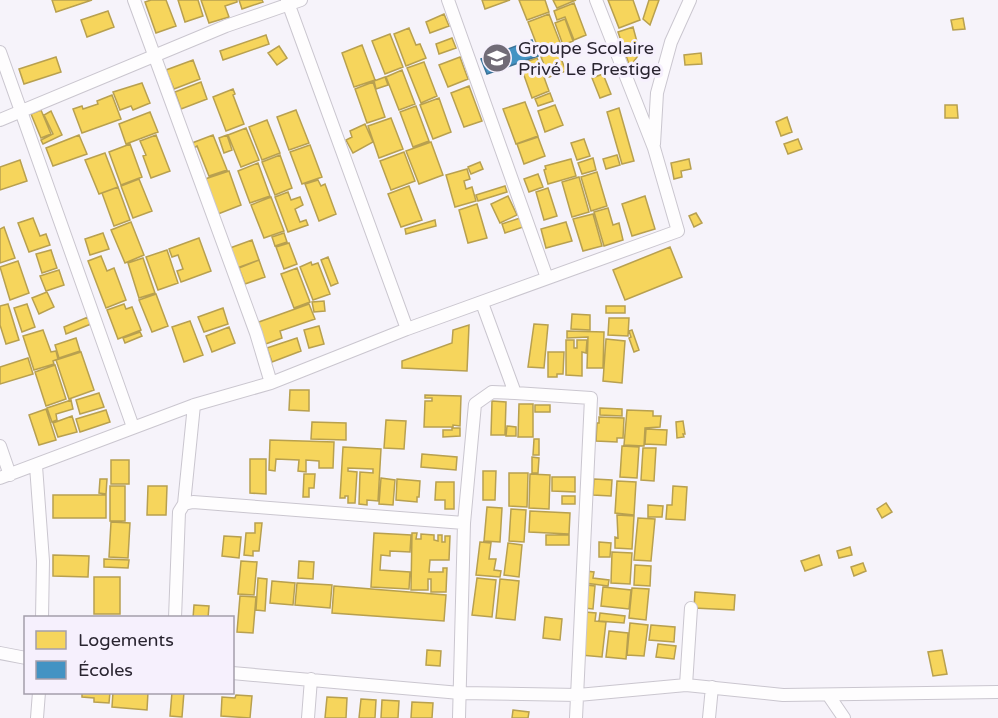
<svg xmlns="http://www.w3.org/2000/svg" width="998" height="718" font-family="'Varela Round',sans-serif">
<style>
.homes{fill:#f6d55c;stroke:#b8a04f;stroke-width:1.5}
.schools{fill:#4393c3;stroke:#3b7297;stroke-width:1.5}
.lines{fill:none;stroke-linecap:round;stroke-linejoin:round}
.minor-casing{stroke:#cac6cf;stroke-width:14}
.minor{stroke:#fefdfe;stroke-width:12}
.labels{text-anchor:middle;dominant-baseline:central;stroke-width:6;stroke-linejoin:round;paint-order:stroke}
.poi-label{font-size:18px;fill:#292430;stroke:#f6f0fd;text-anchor:start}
</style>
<rect width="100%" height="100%" fill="#f6f3fa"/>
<path class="homes" d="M52 0H92L56 12Z
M151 0H166L176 26 156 33 145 2Z
M178 0H198L203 16 185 22Z
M201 0H237V2L225 6 229 17 209 23Z
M239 0H262L263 2 242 9Z
M482 0H510L485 9Z
M519 0H545L549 12 527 20Z
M553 0H576L557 8Z
M608 0H633L640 20 619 28Z
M649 0H659L650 25 643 19Z
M574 3 586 35 574 40 565 17 557 20 554 11Z
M108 11 114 27 87 37 81 20Z
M444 14 449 26 430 33 426 22Z
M549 14 561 45 540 53 528 22Z
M963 18 965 29 953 30 951 20Z
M565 19 573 41 563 45 555 23Z
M633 27 640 53 634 61 637 68 631 70 618 32Z
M409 28 416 45 420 44 426 58 406 66 394 34Z
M390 34 403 67 385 74 372 41Z
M266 35 269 44 223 60 220 51Z
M452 38 456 48 439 54 436 44Z
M362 45 375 80 354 87 342 53Z
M279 46 287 58 277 65 268 53Z
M558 51 566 71 549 77 541 57Z
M701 53 702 64 685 65 684 55Z
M56 57 61 72 24 84 19 69Z
M460 57 468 79 448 87 439 65Z
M537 58 549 91 532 98 520 64Z
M193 60 200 79 174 89 166 70Z
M424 62 437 96 421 103 407 68Z
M402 70 415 104 399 110 386 77Z
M603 74 611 94 600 98 592 78Z
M385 77 388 85 376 89 374 81Z
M201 82 207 99 181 109 175 92Z
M373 82 385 117 367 123 355 89Z
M142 83 150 103 133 110 131 106 120 110 113 92Z
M469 86 482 121 464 127 451 93Z
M233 89 235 94 233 95 244 124 226 131 213 97Z
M550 93 553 101 538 106 535 99Z
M112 95 121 119 82 133 73 109 82 106 83 109 98 104 97 101Z
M439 98 451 132 433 139 420 105Z
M525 102 538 136 516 144 503 109Z
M555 105 563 125 545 132 538 111Z
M945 105H957L958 118H945Z
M416 106 429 141 413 147 400 112Z
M619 108 634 161 622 164 607 112Z
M41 110 51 134 41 138 31 114Z
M296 110 309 143 289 150 277 117Z
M51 111 62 135 43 144 41 140 53 134 44 115Z
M150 112 158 132 126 144 119 124Z
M787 117 792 132 781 136 776 122Z
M391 118 403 149 379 158 368 126Z
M267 120 280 153 262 160 249 127Z
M365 124 373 142 353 153 346 140 352 137 350 131Z
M246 128 259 160 241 167 228 135Z
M79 135 87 154 53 166 46 148Z
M156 135 170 171 151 178 143 156 146 155 140 141Z
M213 135 227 170 209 176 197 146 194 148 192 143Z
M227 135 232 150 224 153 219 138Z
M538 137 545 156 524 164 517 144Z
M584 139 590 156 577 160 571 143Z
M798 139 802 149 788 154 784 144Z
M431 142 443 175 419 184 406 151Z
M130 144 142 177 121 185 109 152Z
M310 145 322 177 302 184 290 152Z
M404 152 415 181 391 190 380 161Z
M105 153 118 187 99 194 85 160Z
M280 155 292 188 275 195 262 162Z
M617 155 620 165 606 169 603 159Z
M593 158 596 170 582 174 578 163Z
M571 159 576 176 548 184 544 170 546 169 545 166Z
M689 159 691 169 681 171 682 177 674 179 671 163Z
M20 160 27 181 0 190V167Z
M480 162 483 169 471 174 468 167Z
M258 163 270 196 250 203 238 171Z
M467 169 470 179 464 181 466 189 472 187 476 201 455 207 446 175Z
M229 171 241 205 218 214 205 179Z
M597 172 607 206 591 211 581 177Z
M538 174 543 187 529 192 524 179Z
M579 177 589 212 572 217 562 182Z
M139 179 152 211 133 218 121 186Z
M318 180 321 186 325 184 336 214 319 221 305 184Z
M409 186 422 220 401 227 388 194Z
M505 186 507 192 478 201 476 195Z
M118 187 130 220 114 226 102 193Z
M548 188 557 216 544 220 536 192Z
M288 192 291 200 300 197 303 205 295 209 300 222 306 220 308 225 288 232 275 197Z
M508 196 517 215 500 223 491 204Z
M645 196 655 229 632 236 622 204Z
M271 197 284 231 264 238 251 205Z
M477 204 487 238 468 243 459 210Z
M608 208 613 225 619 223 623 240 604 246 594 212Z
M696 213 702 223 694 227 689 216Z
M593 214 602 246 583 251 573 219Z
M33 218 40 236 46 234 50 245 29 252 18 223Z
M520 218 523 227 505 233 502 224Z
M435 220 436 226 406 234 405 229Z
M131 222 144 255 125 263 111 230Z
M566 222 572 241 546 248 541 229Z
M4 227 15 258 0 263V229Z
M103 233 109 249 90 255 85 239Z
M284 233 287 242 275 246 272 237Z
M199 238 211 271 181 282 177 271 183 269 178 255 172 257 169 249Z
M252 240 259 260 237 268 230 248Z
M289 243 297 264 284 269 276 247Z
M670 247 682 277 625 300 613 270Z
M51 250 57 268 42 273 36 254Z
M167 250 178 283 158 290 146 257Z
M101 256 107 271 114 268 126 300 106 308 88 261Z
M328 257 338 283 331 286 321 260Z
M143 258 155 293 139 298 128 263Z
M259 260 265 277 245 284 239 268Z
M18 261 29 293 10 300 0 267Z
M311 262 312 265 318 263 330 294 313 300 300 267Z
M297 268 310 302 294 308 281 274Z
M59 270 64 285 46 291 40 276Z
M47 292 54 307 39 314 32 298Z
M156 294 168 326 152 332 139 300Z
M324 301 325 311 314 312 312 302Z
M8 304 19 340 6 344 0 325V306Z
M27 304 35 327 22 332 14 308Z
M124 304 126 309 132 307 141 330 118 339 107 310Z
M309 304 315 319 280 331 282 338 263 345 256 323Z
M606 306H625V313H606Z
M223 308 228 324 204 332 198 317Z
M572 314 590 315V330L571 329Z
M88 317 91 324 66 334 64 327Z
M609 318H629L628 336 608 335Z
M190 321 203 355 184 362 172 327Z
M534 324 548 325 544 368 528 367Z
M469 325 467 371 402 368V361L452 343 453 330Z
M319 326 324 344 309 348 304 330Z
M229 327 235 343 212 352 206 336Z
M43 330 51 352 56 351 58 359 53 361 54 364 34 370 23 336Z
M632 330 639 350 634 352 629 338 631 337 629 331Z
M567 331 604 332 603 368H587L588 337 567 338Z
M140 332 142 336 125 343 123 338Z
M76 338 80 351 59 358 55 345Z
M297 338 301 351 272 362 267 348Z
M606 339 625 341 622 383 603 381Z
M566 340H574V348H577V340H587L586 353 582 352V376L566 375Z
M81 352 94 390 69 399 56 360Z
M548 352H564L563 374H557V377H548Z
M28 358 33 374 0 384V367Z
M55 365 66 399 46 406 35 372Z
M290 390H309V411L289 410Z
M99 393 104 407 80 414 76 400Z
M425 395 461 396 460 426 453 425V427H424L425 401H432V398H425Z
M71 400 73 409 56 414 57 420 52 422 47 408Z
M492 401 506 402 505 435H491Z
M519 404H533V437H518Z
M535 405H550V412H535Z
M600 408 622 409V416L600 415Z
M46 409 56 440 39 445 29 415Z
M106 410 110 422 80 432 76 419Z
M627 410 653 411V416H661L660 427 645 428 644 446 624 445Z
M72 416 77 432 58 437 53 423Z
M599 417 624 418 623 438H617V442L596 441 597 423H599Z
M386 420 406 421 404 449 384 448Z
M683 421 685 434H683L684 437 677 438 676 422Z
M312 422 346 423V440L311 439Z
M507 426 516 427V436H506Z
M452 428H460V436L443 437V430H452Z
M646 429 667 430 666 445 645 444Z
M534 439H539V455H533Z
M270 440 334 442 333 468H319V461L306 460V472L298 471 299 460 276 459 275 471 269 470Z
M622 446 639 447 637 478 620 477Z
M343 447 381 449 378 501 367 500V505L359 504 360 472 373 473V469L348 468V471L357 472 355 503H348V496H345V498H340Z
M643 448H656L654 481 641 480Z
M422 454 457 457 456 470 421 467Z
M532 457 539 458 538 473H532Z
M250 459H266V494L250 493Z
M111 460H129V484H111Z
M483 471H496L495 500H483Z
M509 473H528L527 507 509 506Z
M304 474H315L314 488H309V497H303Z
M530 474 550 475 549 509 529 508Z
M552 477H575V492L552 491Z
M381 478 395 480 393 505 379 504Z
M100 479H107L106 494 99 493Z
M397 479 420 481 419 497H417V502L396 500Z
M594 479 612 480 611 496 593 495Z
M617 481 636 482 634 515 615 513Z
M436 482H454V509H445V500H435Z
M110 486H125V521H110Z
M148 486H167L166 515H147Z
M673 486 687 487 685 520 666 519 667 505H672Z
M53 495H106V518H53Z
M562 496H575V504H562Z
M886 503 892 512 882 518 877 509Z
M648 505 663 506 662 517H648Z
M487 507 502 508 500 542 484 541Z
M511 509 526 510 524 542 509 541Z
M530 511 570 513 569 534 529 532Z
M617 515 634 516 632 549 615 548V537L618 538Z
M638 518 655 519 651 561 634 560Z
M111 522 130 523 128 558 109 557Z
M255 523H262L259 551H253V556L244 555 246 533H255Z
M374 533 411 535 410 552 390 551V556L381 555 380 570 410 572 409 589 371 587Z
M412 533H417L416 539H421V534L434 535V540L438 541V535H442V542H445V536H450L449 560H430L429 572H443V568H447L446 592H431V579H428V590H411Z
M546 535H569V545H546Z
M224 536 241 537 239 558 222 556Z
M480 542 491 543 489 559H496L494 570 501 571 500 577 476 575Z
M599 542 611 543 610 557H599Z
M508 543 522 545 519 577 504 575Z
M850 547 852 555 839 558 837 551Z
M612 552 632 553 630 584 611 583Z
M53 555 89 556 88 577 53 576Z
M819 555 822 565 805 571 801 561Z
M104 559 129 560 128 568 104 567Z
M241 561 257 562 254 595 238 594Z
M299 561 314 562 313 579 298 578Z
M863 563 866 571 854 576 851 567Z
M635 565 651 566 650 586 634 585Z
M586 571 594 572 593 578 609 580 608 586 585 583Z
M94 577H120V614H94Z
M258 578 267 579 265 611 256 610Z
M477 578 496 580 492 617 472 615Z
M500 579 519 581 515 620 496 618Z
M272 581 295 583 293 605 270 603Z
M297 583 332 585 330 608 295 605Z
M586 585 595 586 593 609 584 608Z
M334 586 446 595 444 621 332 613Z
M603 587 631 590 629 609 601 606Z
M632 588 649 589 646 620 629 618Z
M695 592 735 595 734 610 694 608Z
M240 596 256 597 253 633 237 632Z
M194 605 209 606 208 618H193Z
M585 612 596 613 595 621 606 622 602 657 581 655Z
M600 613 625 616 624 623 599 621Z
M545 617 562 619 560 640 543 638Z
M630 623 648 625 644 656 627 655Z
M651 625 675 627 674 642 649 640Z
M609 631 628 633 626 659 606 657Z
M658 644 676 646 674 659 656 657Z
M427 650 441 651 440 666 426 665Z
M942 650 947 674 933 676 928 652Z
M82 692H110L109 703 94 702V698L82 697Z
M113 692H148L147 710 112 707Z
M172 692H184L182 717 170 716Z
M236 695 252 696 250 718 221 716 222 697 235 698Z
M327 697 347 698 346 718H325Z
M361 699 376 700 375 718H359Z
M382 700 399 701 398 718H381Z
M412 702 433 703 432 718H411Z
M513 710 529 712 528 718H512Z"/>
<path class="schools" d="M532 40 538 56 487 74 481 59Z"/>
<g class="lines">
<g class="minor-casing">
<path id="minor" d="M134 0 256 333 271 383
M287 0 407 329
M448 0 547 278
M0 52 133 427
M0 120 226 26 301 0
M654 144 657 93 671 42 690 0
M482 303 515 393 591 398 576 718
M0 446 10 475
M36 466 43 561 42 618
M0 478 194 405 271 383 407 329 678 231 654 148 596 0
M184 504 194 405
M175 618 179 512 184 504 193 502 464 523
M0 653 26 658
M232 673 460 693 578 695 686 685 783 695 998 692
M686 685 691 608
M829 696 844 718
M37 718 39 692
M308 718 311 679
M459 718 464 523 475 404 492 392 515 393
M709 718 712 687"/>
</g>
<use href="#minor" class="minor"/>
</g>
<defs>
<g id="school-disc" transform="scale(1.5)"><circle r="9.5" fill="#716c77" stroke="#f6f0fd"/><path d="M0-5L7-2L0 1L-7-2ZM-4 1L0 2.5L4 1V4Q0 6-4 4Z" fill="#fff"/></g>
</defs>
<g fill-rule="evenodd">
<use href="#school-disc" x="497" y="58"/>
</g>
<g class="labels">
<g class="poi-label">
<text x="518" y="48">Groupe Scolaire<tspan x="518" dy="21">Privé Le Prestige</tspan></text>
</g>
</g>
<rect x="24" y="616" width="210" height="78" fill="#f6f0fd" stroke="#a49eab" stroke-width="1.5"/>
<rect x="36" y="631" width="30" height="18" fill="#f6d55c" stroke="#a49eab" stroke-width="1.5"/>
<text x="78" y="646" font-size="18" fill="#292430">Logements</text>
<rect x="36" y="661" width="30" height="18" fill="#4393c3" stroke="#a49eab" stroke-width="1.5"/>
<text x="78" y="676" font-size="18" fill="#292430">Écoles</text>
</svg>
